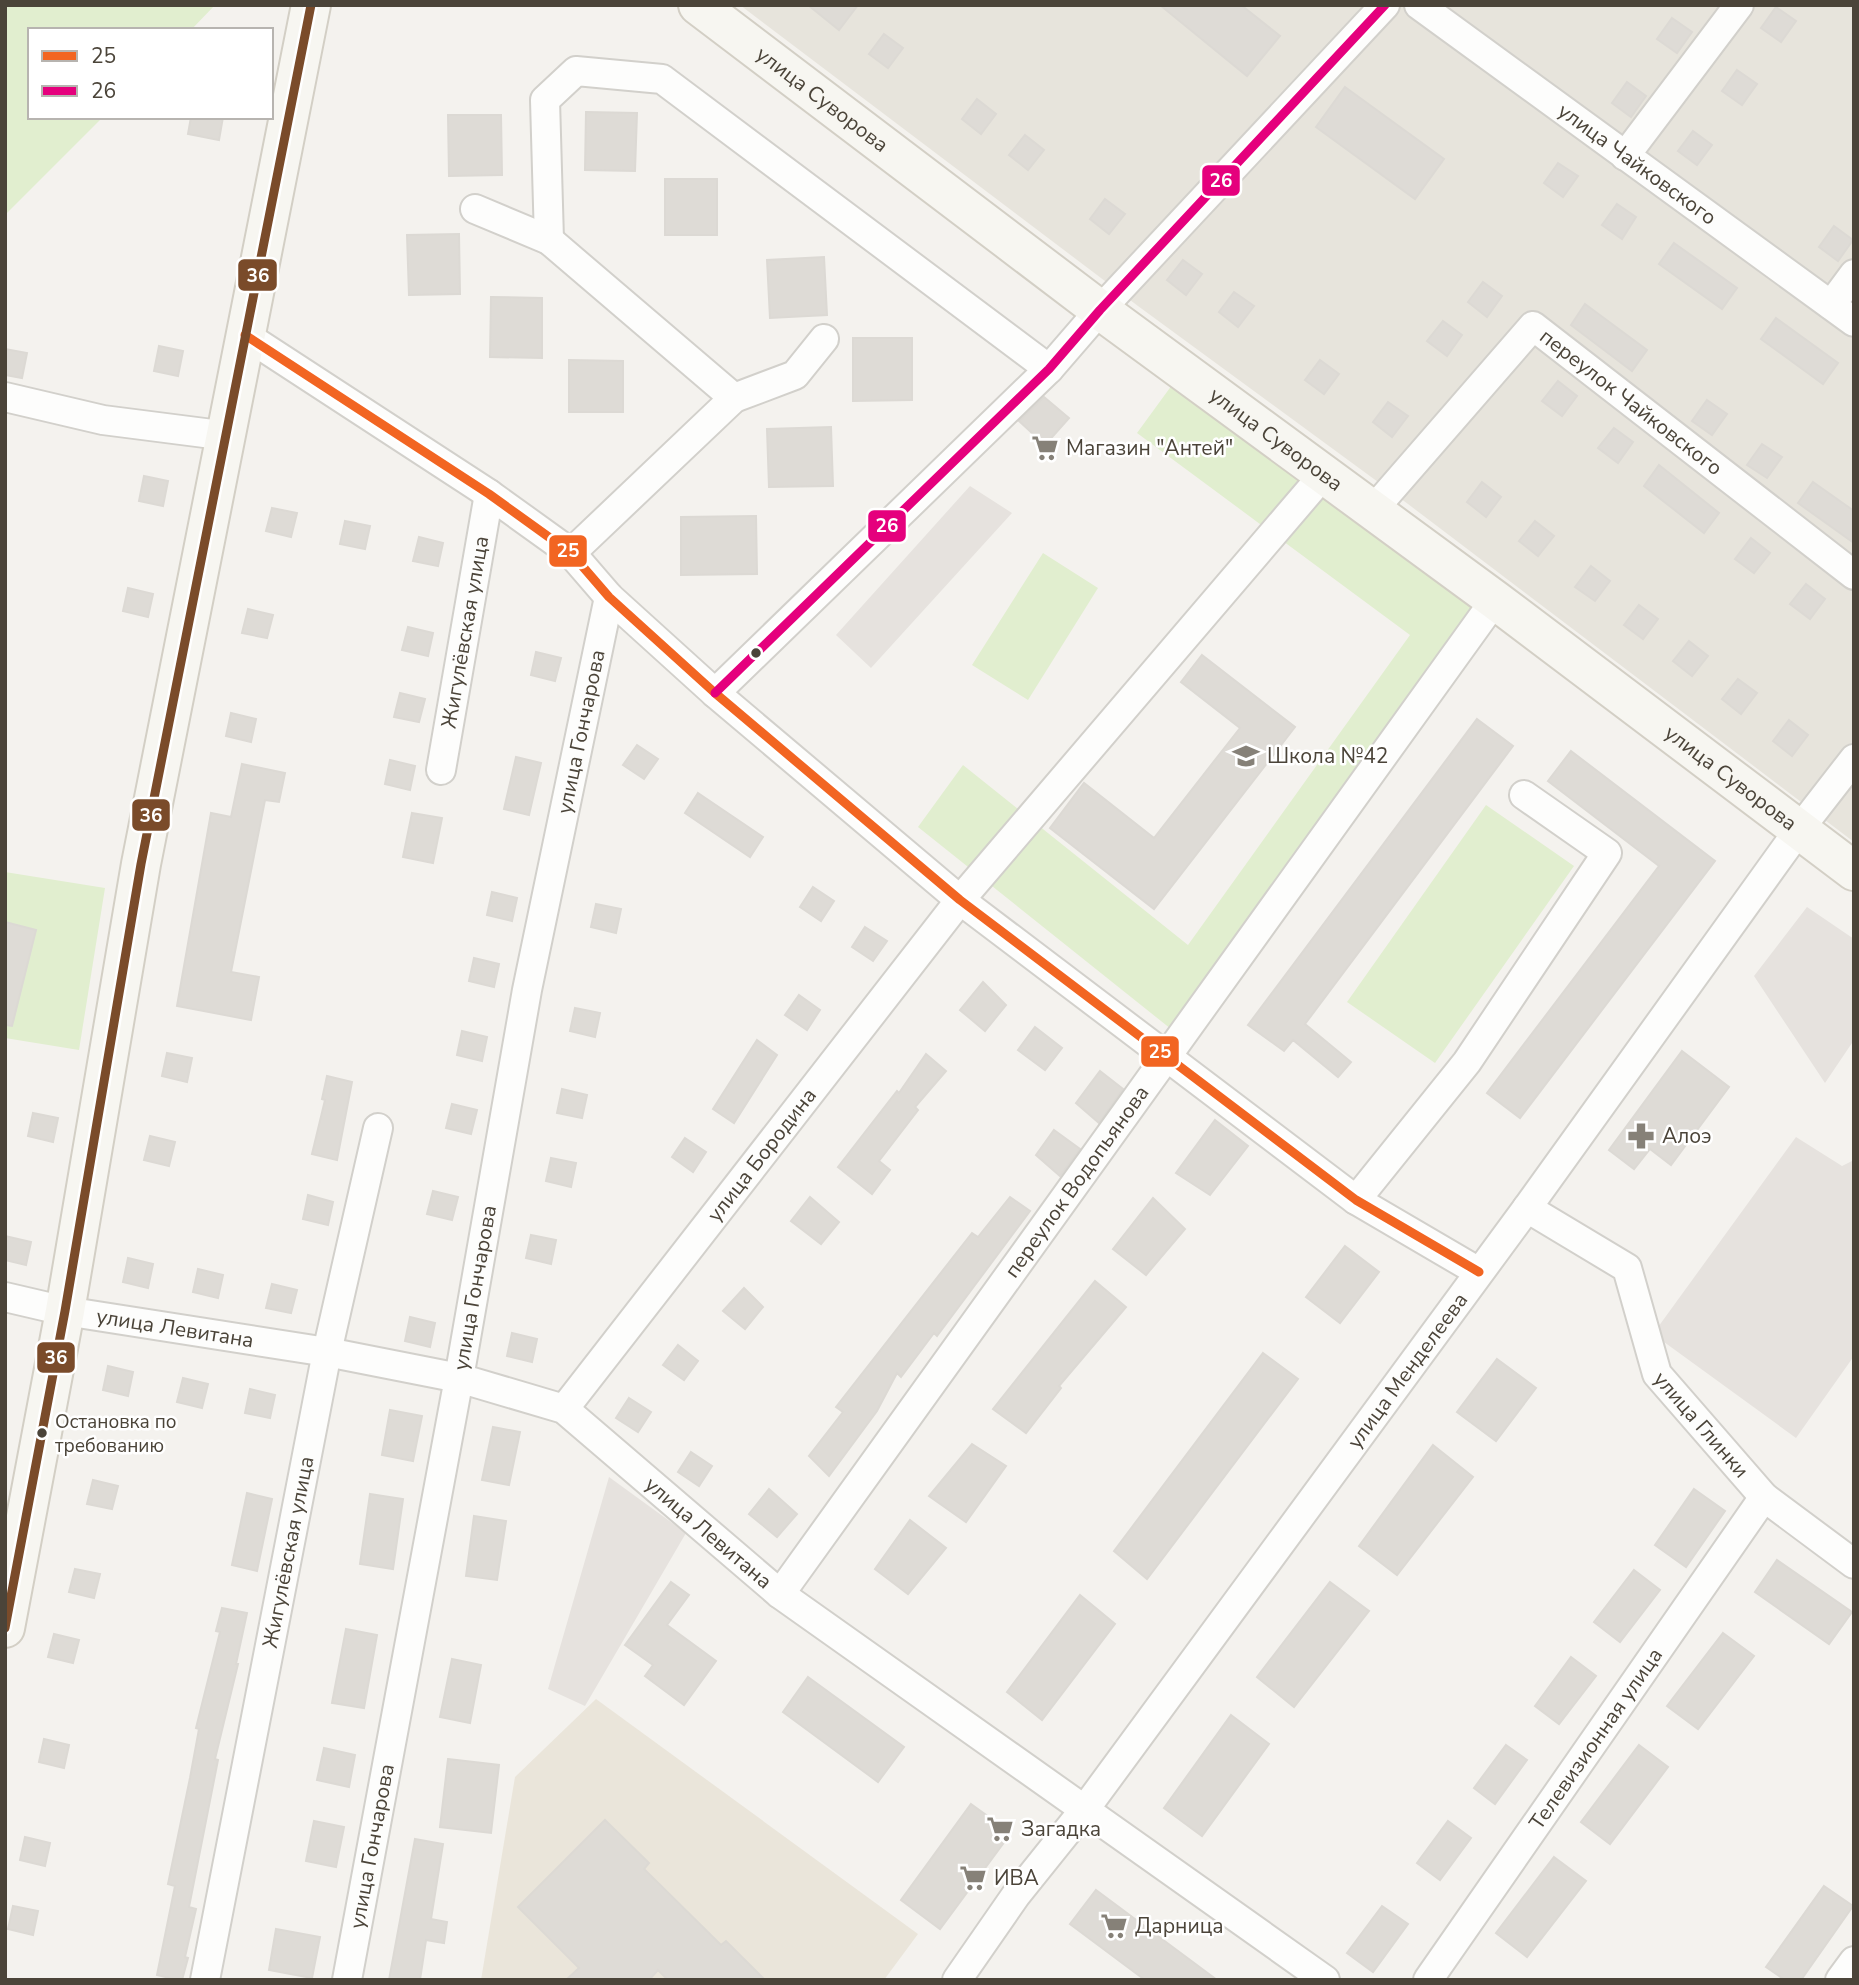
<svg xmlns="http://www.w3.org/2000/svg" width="1859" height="1985" font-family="'Nunito Sans',sans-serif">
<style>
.residential{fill:#e7e4dc}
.industrial{fill:#e6e2de}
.education{fill:#eae5da}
.green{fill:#e1eecf}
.building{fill:#dedbd6;stroke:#dcd9d4;stroke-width:2}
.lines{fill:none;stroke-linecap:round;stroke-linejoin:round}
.street-casing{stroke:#d2d0cb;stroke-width:32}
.secondary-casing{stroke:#d3cfc5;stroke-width:42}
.street{stroke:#fdfdfc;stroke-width:28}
.secondary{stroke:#f7f6f1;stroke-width:38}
.bus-1-casing{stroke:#fff;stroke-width:14}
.bus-2-casing{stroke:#fff;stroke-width:14}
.bus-3-casing{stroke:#fff;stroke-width:14}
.bus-1{stroke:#f26522;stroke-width:9}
.bus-2{stroke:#e5007d;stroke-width:9}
.bus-3{stroke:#7a4b2a;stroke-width:9}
.bus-dot{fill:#4b4439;stroke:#fff;stroke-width:2.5}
.labels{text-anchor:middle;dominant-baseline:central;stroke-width:5;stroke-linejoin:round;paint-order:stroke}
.bus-label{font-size:19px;fill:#4b4439;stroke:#fff;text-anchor:start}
.street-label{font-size:21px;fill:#4b4439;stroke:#fff}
.poi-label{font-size:21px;fill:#4b4439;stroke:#fff;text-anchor:start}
.line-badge{stroke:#fff;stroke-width:2.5}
.badge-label{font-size:19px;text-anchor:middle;font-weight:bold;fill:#fff}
</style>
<rect width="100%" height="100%" fill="#f4f2ee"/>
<path class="residential" d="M740 5H1854V842L1408 504 1138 306Z"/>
<path class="industrial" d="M970 486 1012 513 871 668 836 635Z
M1807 907 1854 939V1040L1825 1083 1754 976Z
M1796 1137 1842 1166 1854 1160V1356L1796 1438 1653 1334Z
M609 1477 686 1533 585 1706 548 1689Z"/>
<path class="education" d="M596 1699 918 1934 884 1980H481L515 1777Z"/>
<path class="green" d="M5 5H215L191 30H30V117H103L5 215Z
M1172 385 1478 612 1171 1029 918 827 963 765 1188 945 1410 635 1137 433Z
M1043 553 1098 588 1028 700 972 665Z
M1486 805 1574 866 1435 1063 1347 1002Z
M5 872 105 888 79 1050 5 1038Z"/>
<path class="building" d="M808 5H858L839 30Z
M1160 5H1241L1280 36 1247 76Z
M1776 7 1796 21 1781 42 1761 28Z
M1672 18 1692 32 1677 53 1657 39Z
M884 34 903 48 888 68 869 54Z
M1737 70 1757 84 1742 105 1722 91Z
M1627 82 1646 96 1631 117 1612 103Z
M1345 87 1444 159 1415 199 1316 127Z
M977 99 996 114 981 134 962 119Z
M586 112 637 113 635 171 585 170Z
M448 115H501L502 175 449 176Z
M191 117H223L219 140 188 134Z
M1693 131 1712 145 1697 165 1678 151Z
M1025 135 1044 150 1028 170 1009 155Z
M1558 163 1578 176 1563 197 1544 183Z
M665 179H717V235H665Z
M1105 199 1125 214 1109 234 1090 219Z
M1617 204 1636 217 1622 239 1602 225Z
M1834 226 1853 240 1838 261 1819 247Z
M459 234 460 294 409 295 407 235Z
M1674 243 1737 288 1722 309 1659 264Z
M824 257 827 315 770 318 767 260Z
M1183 260 1202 274 1186 295 1167 280Z
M1483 282 1502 296 1487 317 1468 302Z
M1234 292 1254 306 1238 327 1219 312Z
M491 297 542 298V358L490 357Z
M1585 304 1647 350 1632 371 1571 325Z
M1776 318 1838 363 1823 384 1761 339Z
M1443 321 1462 335 1447 356 1427 341Z
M853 338H912V400L853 401Z
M159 346 183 351 178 376 154 371Z
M5 349 27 353 22 378 5 375Z
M569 360 623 361V412H569Z
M1320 360 1339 374 1324 394 1305 380Z
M1558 381 1577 396 1562 416 1542 401Z
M1044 397 1069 418 1045 445 1019 421Z
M1707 400 1727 414 1712 435 1692 421Z
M1388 402 1408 416 1392 437 1373 422Z
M831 427 833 486 769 487 767 429Z
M1614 428 1633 442 1618 463 1598 448Z
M1762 444 1782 457 1767 478 1747 465Z
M1659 465 1719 513 1704 533 1644 486Z
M144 476 168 481 163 506 139 501Z
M1482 482 1501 497 1486 517 1467 502Z
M1813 482 1854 511V543L1798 503Z
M272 508 297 513 291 537 266 531Z
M756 516 757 574 681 575V517Z
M345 521 370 526 365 549 340 544Z
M1535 521 1554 536 1538 556 1519 541Z
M419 537 443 543 438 566 413 561Z
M1751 538 1770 553 1754 573 1735 559Z
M1591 566 1610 581 1595 601 1575 587Z
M1806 584 1825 599 1810 619 1790 604Z
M128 588 153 594 148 617 123 611Z
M1639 605 1658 619 1643 639 1624 625Z
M248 609 273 615 267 638 242 633Z
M408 627 433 633 428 656 402 650Z
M1689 641 1708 656 1692 676 1673 661Z
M536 652 561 658 555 681 531 675Z
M1202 655 1295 727 1154 909 1050 828 1084 783 1154 838 1240 728 1181 682Z
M1738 679 1757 693 1741 714 1722 699Z
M400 693 425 699 419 722 394 717Z
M231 713 256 719 251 742 226 736Z
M1477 719 1513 746 1305 1024 1351 1062 1338 1077 1293 1040 1284 1051 1248 1025Z
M1789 720 1808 735 1792 756 1773 741Z
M637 745 658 759 644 779 623 765Z
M1571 751 1715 861 1520 1118 1487 1093 1659 866 1548 781Z
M516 757 541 763 529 815 504 809Z
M390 760 415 766 410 790 385 784Z
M242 764 285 773 279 802 265 800 231 972 259 977 251 1020 177 1006 211 813 231 817Z
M698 793 763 837 750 857 685 813Z
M412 813 442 818 433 863 403 857Z
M813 887 834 901 821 921 800 907Z
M492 892 517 898 512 921 487 915Z
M596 904 621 909 616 933 591 927Z
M5 922 36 930 12 1026 5 1025Z
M865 927 887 941 873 961 852 947Z
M474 958 499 964 494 987 469 981Z
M983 982 1006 1005 985 1031 960 1010Z
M799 995 820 1010 807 1030 785 1015Z
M575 1008 600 1013 595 1037 570 1031Z
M1035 1027 1062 1048 1045 1070 1018 1050Z
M462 1031 487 1037 482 1061 457 1055Z
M757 1040 777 1055 734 1123 713 1109Z
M1682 1051 1729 1087 1671 1165 1650 1149 1634 1169 1609 1150Z
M167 1053 192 1058 187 1082 162 1076Z
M926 1054 946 1071 915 1107 918 1110 879 1161 890 1170 872 1194 838 1167 897 1091 899 1093Z
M1100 1071 1123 1089 1099 1123 1076 1103Z
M327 1076 352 1082 337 1160 312 1154 325 1100 322 1099Z
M562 1089 587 1095 582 1118 557 1113Z
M452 1104 477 1110 471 1134 446 1128Z
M33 1113 58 1118 53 1142 28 1136Z
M1215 1120 1248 1146 1210 1195 1176 1173Z
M1054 1130 1080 1149 1060 1176 1036 1155Z
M150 1136 175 1142 169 1166 144 1160Z
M685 1138 706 1152 693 1172 672 1157Z
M551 1158 576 1163 571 1187 546 1181Z
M433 1191 458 1197 452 1220 427 1214Z
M308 1195 333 1202 328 1225 303 1219Z
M810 1197 839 1222 821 1244 791 1221Z
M1010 1197 1030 1211 937 1336 934 1333 901 1377 897 1373 877 1411 829 1476 809 1456 843 1412 836 1407 972 1233 978 1237Z
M1153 1198 1185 1229 1146 1275 1113 1249Z
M531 1235 556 1240 551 1264 526 1258Z
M5 1236 31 1242 26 1265 5 1260Z
M1345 1246 1379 1272 1340 1323 1306 1297Z
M128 1258 153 1264 148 1288 123 1282Z
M198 1269 223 1275 218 1298 193 1292Z
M1095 1281 1126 1307 1059 1386 1061 1388 1026 1433 993 1409Z
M272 1284 297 1290 291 1313 266 1308Z
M744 1288 763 1307 745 1329 723 1311Z
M410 1317 435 1323 430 1347 405 1341Z
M512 1333 537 1339 532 1362 507 1356Z
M678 1345 698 1361 684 1380 663 1365Z
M1263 1353 1298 1379 1147 1579 1114 1551Z
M1497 1359 1536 1388 1496 1441 1457 1412Z
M108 1366 133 1372 128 1396 103 1390Z
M183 1378 208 1384 202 1408 177 1402Z
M250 1389 275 1395 270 1418 245 1413Z
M629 1398 651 1412 638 1432 616 1418Z
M390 1410 422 1416 413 1461 382 1455Z
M493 1427 520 1432 509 1485 482 1480Z
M972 1444 1006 1466 966 1522 929 1496Z
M1433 1445 1473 1477 1397 1575 1359 1546Z
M691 1452 712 1466 699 1486 678 1472Z
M93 1480 118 1486 112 1509 87 1504Z
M769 1489 797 1514 777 1537 749 1514Z
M1694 1489 1725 1511 1686 1567 1655 1545Z
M247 1493 272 1499 257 1571 232 1565Z
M370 1494 403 1499 393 1569 360 1564Z
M474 1516 506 1521 497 1580 466 1576Z
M910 1520 946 1548 908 1594 875 1569Z
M1777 1560 1852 1612 1829 1644 1755 1592Z
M75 1569 100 1574 94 1598 69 1592Z
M1634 1570 1660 1590 1620 1642 1594 1622Z
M671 1582 689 1595 667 1625 716 1661 684 1705 645 1676 653 1665 625 1645Z
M1330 1582 1369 1611 1294 1707 1257 1677Z
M1080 1595 1115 1624 1042 1720 1007 1692Z
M222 1608 247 1613 236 1664H238L215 1759 218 1760 189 1907 196 1909 185 1957 188 1958 182 1980H178L157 1975 175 1886 168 1884 190 1778 199 1729 196 1728 220 1632 216 1631Z
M346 1629 377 1635 364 1708 332 1703Z
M1723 1633 1754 1656 1698 1729 1667 1706Z
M54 1634 79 1640 73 1663 48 1657Z
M1571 1657 1596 1676 1559 1724 1535 1706Z
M452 1659 481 1665 470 1723 440 1717Z
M808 1677 904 1747 878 1782 783 1712Z
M1231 1715 1269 1744 1202 1836 1164 1808Z
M44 1739 69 1745 64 1768 39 1762Z
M1506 1745 1527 1760 1495 1804 1474 1788Z
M1639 1745 1668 1767 1610 1844 1581 1822Z
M324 1748 355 1755 349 1787 317 1780Z
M448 1759 499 1765 491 1833 440 1827Z
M971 1804 1011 1833 940 1929 901 1900Z
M605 1820 649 1863 644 1869 721 1945 726 1941 765 1980H668L658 1970 649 1980H566L579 1968 518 1907Z
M314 1821 344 1827 336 1867 306 1861Z
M1448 1821 1471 1838 1440 1880 1417 1863Z
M25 1837 50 1843 45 1866 20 1860Z
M415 1839 443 1844 431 1919 447 1922 444 1943 426 1940 420 1980H389Z
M1554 1857 1586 1881 1527 1957 1496 1933Z
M1824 1886 1853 1906 1801 1980H1785L1766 1967Z
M1096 1890 1217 1980H1145L1070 1924Z
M13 1906 38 1911 33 1935 8 1929Z
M1382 1906 1408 1924 1373 1972 1347 1953Z
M276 1929 320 1937 312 1978 269 1970Z"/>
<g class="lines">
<g class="street-casing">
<g id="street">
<path id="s1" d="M1419 5 1854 322"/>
<path d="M1625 156 1739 5"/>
<path d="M475 209 549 240 734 398 571 553"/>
<path d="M549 240 545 100 576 71 662 79 1049 369"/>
<path d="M1831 305 1854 274"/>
<path d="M245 335 489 494 571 553 609 597 715 693 960 900 1356 1200 1479 1272"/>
<path d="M5 397 103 420 228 436"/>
<path d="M734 398 795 375 824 339"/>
<path id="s2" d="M1373 510 1533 326 1854 575"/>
<path d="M715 693 1049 369 1100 310 1385 5"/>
<path id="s3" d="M441 770 489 494"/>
<path d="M1356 1200 1467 1062 1607 853 1524 795"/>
<path id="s4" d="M1527 1208 1627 1268 1657 1374 1764 1497 1854 1564"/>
<path id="s5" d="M5 1297 65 1311 327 1352 459 1378 564 1409 780 1594 1325 1980"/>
<path id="s6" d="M564 1409 960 900 1324 474"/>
<path id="s7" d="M780 1594 1495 600"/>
<path id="s8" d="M205 1980 327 1352 378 1128"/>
<path id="s9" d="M347 1980 459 1378 527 990 609 597"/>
<path id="s10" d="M957 1980 1016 1895 1085 1809 1527 1208 1798 831 1854 759"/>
<path id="s11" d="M1428 1980 1764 1497"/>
<path d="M1840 1980 1854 1961"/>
</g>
</g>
<g class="secondary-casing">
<g id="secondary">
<path id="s12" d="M698 5 1100 310 1495 600 1854 871"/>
<path d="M5 1628 65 1311 141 864 311 5"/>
</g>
</g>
<use href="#street" class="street"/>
<use href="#secondary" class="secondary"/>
<g class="bus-1-casing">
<path id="bus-1" d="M245 335 489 494 571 553 609 597 715 693 960 900 1356 1200 1479 1272"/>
</g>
<g class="bus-2-casing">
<path id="bus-2" d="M715 693 1049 369 1100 310 1385 5"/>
</g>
<g class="bus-3-casing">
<path id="bus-3" d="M5 1628 65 1311 141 864 311 5"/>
</g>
<use href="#bus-1" class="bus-1"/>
<use href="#bus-2" class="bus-2"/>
<use href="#bus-3" class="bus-3"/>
</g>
<defs>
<g id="supermarket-bare" transform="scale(2.1)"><path d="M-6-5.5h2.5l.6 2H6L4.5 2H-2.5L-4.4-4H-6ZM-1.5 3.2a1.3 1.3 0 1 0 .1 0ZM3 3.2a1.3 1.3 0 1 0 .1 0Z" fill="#868178" stroke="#fff" stroke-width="2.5" paint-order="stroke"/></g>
<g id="school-bare" transform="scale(2.1)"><path d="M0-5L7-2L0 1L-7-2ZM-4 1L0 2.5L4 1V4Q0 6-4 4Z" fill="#868178" stroke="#fff" stroke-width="2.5" paint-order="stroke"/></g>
<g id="pharmacy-bare" transform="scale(2.1)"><path d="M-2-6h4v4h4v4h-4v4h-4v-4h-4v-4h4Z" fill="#868178" stroke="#fff" stroke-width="2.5" paint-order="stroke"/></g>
</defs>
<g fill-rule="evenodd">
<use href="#supermarket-bare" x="1045" y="448"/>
<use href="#school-bare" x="1246" y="756"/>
<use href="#pharmacy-bare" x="1641" y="1136"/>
<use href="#supermarket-bare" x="1000" y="1829"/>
<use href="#supermarket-bare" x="973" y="1878"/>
<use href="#supermarket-bare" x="1114" y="1926"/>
</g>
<g class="bus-dot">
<circle cx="756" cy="653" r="6"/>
<circle cx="42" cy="1433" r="6"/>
</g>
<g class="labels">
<g class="bus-label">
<text x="55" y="1422">Остановка по<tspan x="55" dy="24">требованию</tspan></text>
</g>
<g class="street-label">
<text stroke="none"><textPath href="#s12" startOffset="156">улица Суворова</textPath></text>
<text stroke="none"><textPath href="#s1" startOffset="270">улица Чайковского</textPath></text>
<text stroke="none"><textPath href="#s2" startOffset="368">переулок Чайковского</textPath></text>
<text stroke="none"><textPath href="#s12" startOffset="723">улица Суворова</textPath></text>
<text stroke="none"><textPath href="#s3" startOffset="140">Жигулёвская улица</textPath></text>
<text stroke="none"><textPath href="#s9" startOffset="1270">улица Гончарова</textPath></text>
<text stroke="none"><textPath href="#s12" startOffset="1290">улица Суворова</textPath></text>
<text stroke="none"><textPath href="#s6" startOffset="322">улица Бородина</textPath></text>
<text stroke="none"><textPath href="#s7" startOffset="508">переулок Водопьянова</textPath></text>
<text stroke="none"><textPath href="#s9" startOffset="704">улица Гончарова</textPath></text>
<text stroke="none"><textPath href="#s5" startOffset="173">улица Левитана</textPath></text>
<text stroke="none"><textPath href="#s10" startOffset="758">улица Менделеева</textPath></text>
<text stroke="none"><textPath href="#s4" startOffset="294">улица Глинки</textPath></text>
<text stroke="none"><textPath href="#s5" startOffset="761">улица Левитана</textPath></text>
<text stroke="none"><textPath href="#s8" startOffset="436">Жигулёвская улица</textPath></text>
<text stroke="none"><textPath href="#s11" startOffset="294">Телевизионная улица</textPath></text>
<text stroke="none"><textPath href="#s9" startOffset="136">улица Гончарова</textPath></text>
</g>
<g class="poi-label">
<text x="1066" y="448">Магазин "Антей"</text>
<text x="1267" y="756">Школа №42</text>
<text x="1662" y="1136">Алоэ</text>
<text x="1021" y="1829">Загадка</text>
<text x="994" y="1878">ИВА</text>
<text x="1135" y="1926">Дарница</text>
</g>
</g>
<g class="line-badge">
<rect x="1201" y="164" width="40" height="33" rx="7" fill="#e5007d"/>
<rect x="237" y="258" width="41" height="34" rx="7" fill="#7a4b2a"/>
<rect x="867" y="509" width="40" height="34" rx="7" fill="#e5007d"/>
<rect x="548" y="534" width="40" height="34" rx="7" fill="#f26522"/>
<rect x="131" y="798" width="40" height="34" rx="7" fill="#7a4b2a"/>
<rect x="1140" y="1035" width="40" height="33" rx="7" fill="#f26522"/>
<rect x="36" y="1341" width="40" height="33" rx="7" fill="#7a4b2a"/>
</g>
<g class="badge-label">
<text x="1221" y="187">26</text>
<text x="258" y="282">36</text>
<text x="887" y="532">26</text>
<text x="568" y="557">25</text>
<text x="151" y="822">36</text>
<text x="1160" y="1058">25</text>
<text x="56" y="1364">36</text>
</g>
<rect width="1859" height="1985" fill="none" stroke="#4b4439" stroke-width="14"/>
<rect x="28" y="28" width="245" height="91" fill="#ffffff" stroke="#b7b4b0" stroke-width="2"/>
<rect x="42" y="51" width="35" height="10" fill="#f26522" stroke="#b7b4b0" stroke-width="2"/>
<text x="91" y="63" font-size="21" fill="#4b4439">25</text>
<rect x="42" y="86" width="35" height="10" fill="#e5007d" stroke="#b7b4b0" stroke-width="2"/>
<text x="91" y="98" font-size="21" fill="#4b4439">26</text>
</svg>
